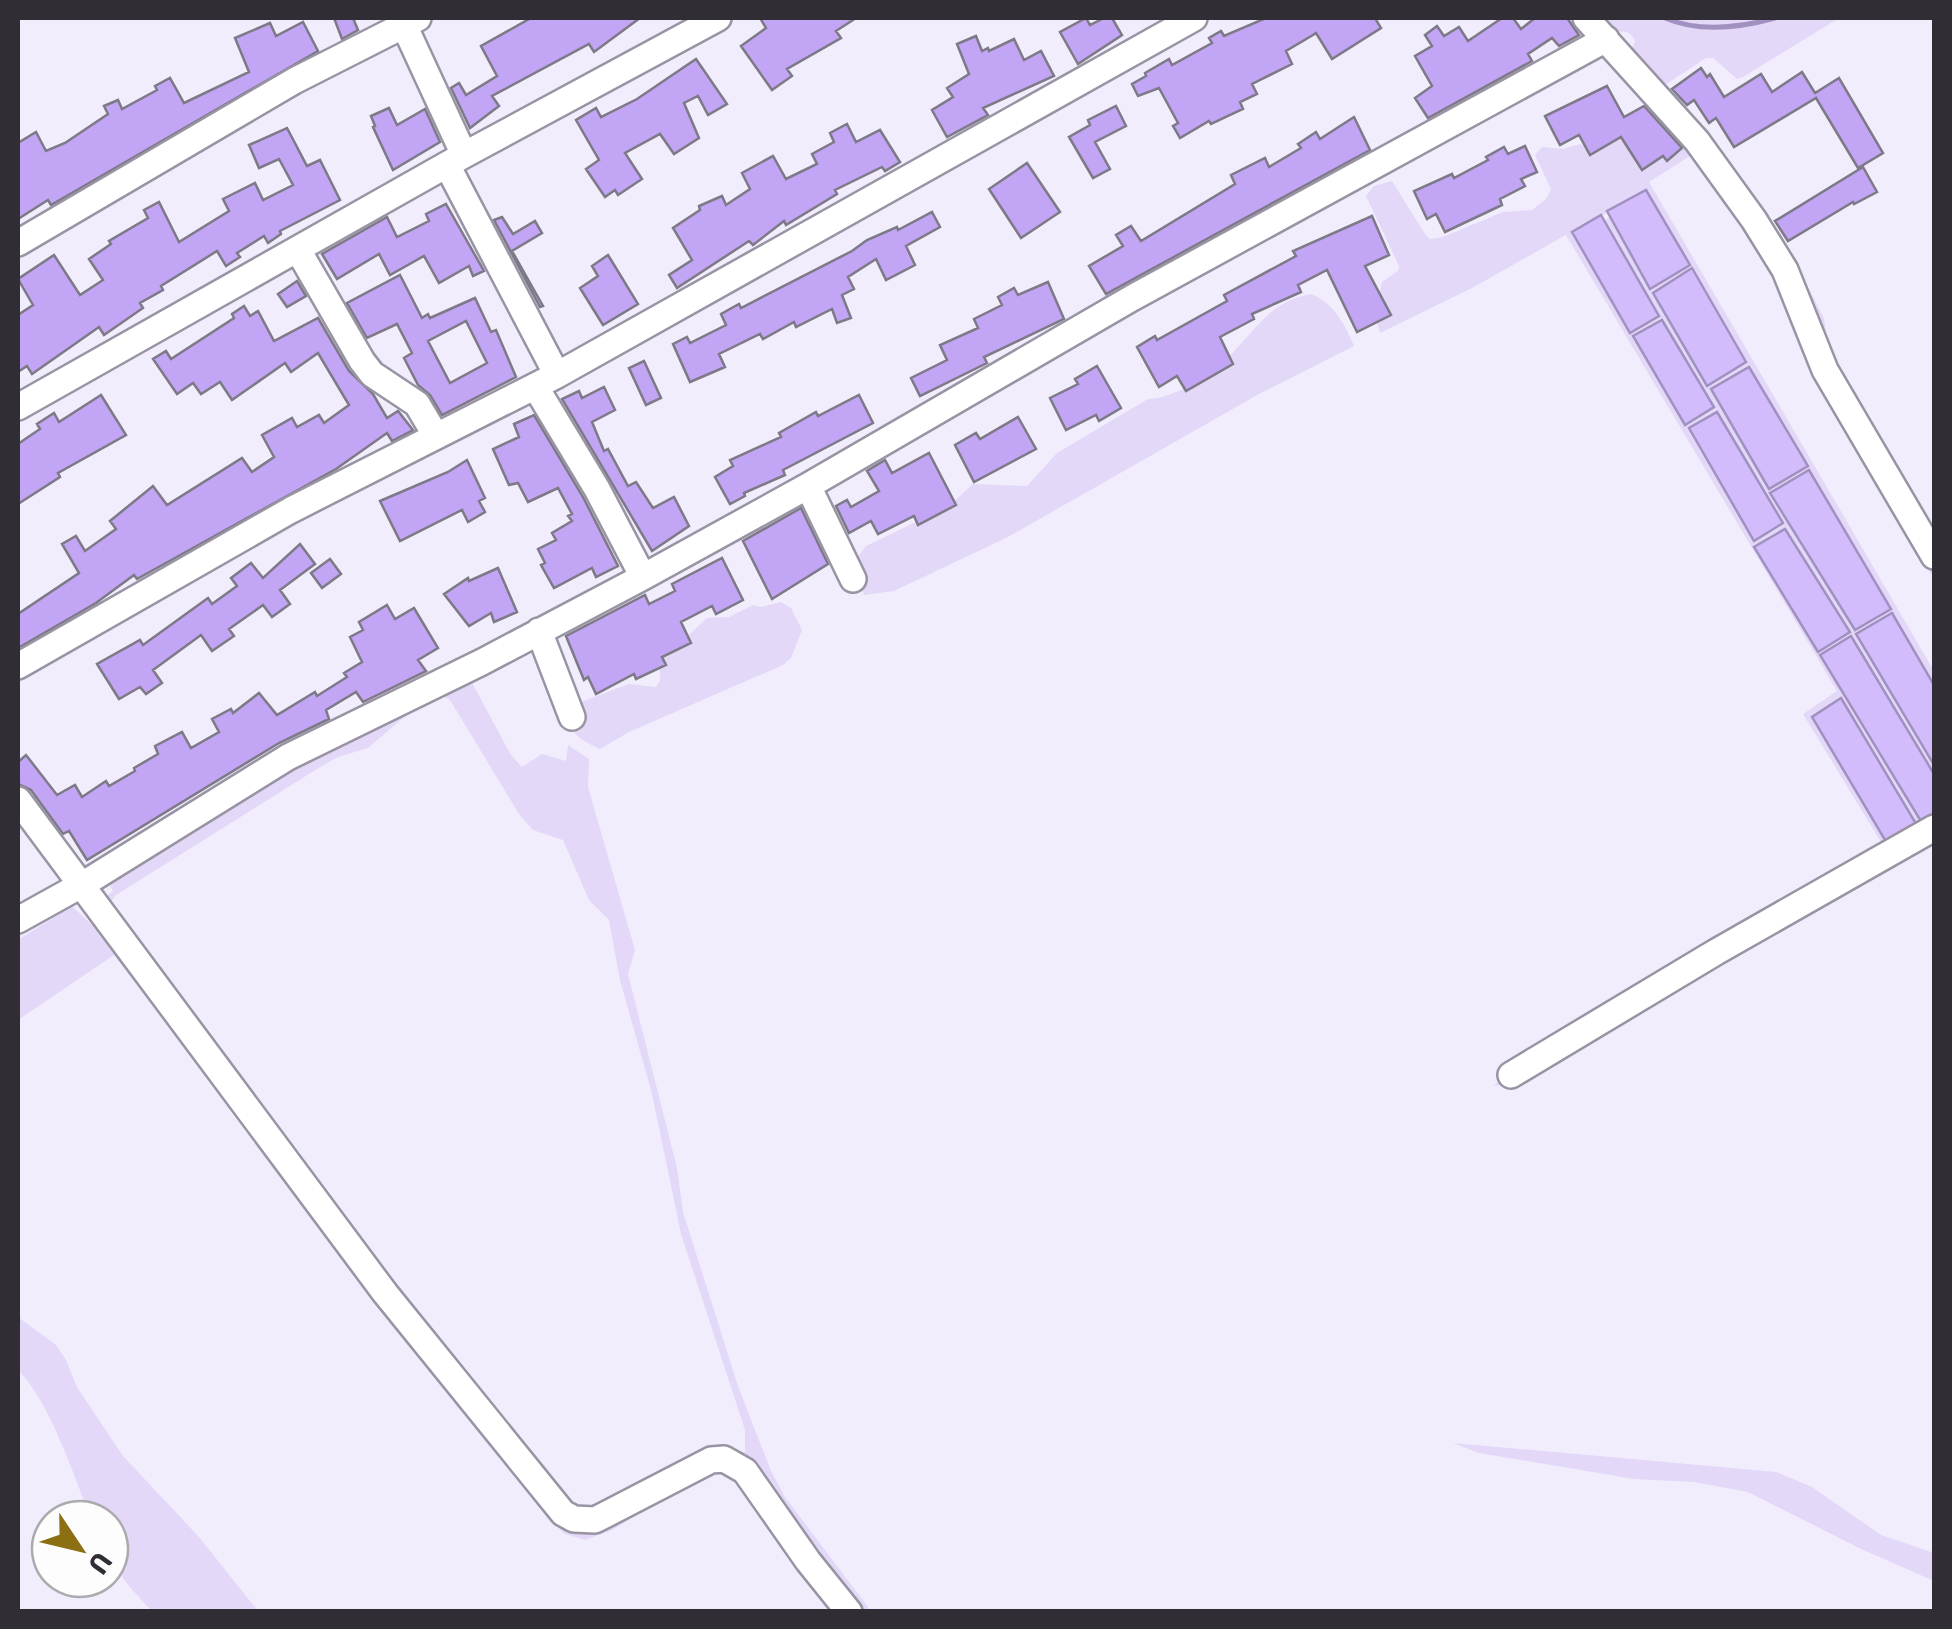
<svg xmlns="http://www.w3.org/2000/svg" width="1952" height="1629" font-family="Signika,sans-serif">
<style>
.green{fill:#e3d8f8;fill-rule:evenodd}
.water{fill:#d2bcfc;stroke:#a191c0;stroke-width:2.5}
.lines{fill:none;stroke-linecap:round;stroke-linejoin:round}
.stream{stroke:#a191c0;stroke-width:5}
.building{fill:#c2a5f4;stroke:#7d7986;stroke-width:2.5;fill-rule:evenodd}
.minor-casing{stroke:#9994a3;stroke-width:30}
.minor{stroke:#fff;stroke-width:25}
</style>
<rect width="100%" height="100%" fill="#f2edfd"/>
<path class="green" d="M1595 18H1839L1743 77 1737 79 1713 58H1706L1665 85 1657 82 1632 51 1635 40C1629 29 1622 31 1611 33Z
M1672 105 1782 248 1790 252 1824 318 1828 349 1833 359 1934 532V579L1825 391 1774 270 1760 245 1690 156 1649 182 1934 671V685L1892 613 1856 634 1934 765V774L1851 637 1821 655 1922 822 1934 815V838L1517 1082 1494 1086 1503 1076 1884 847 1803 714 1837 691 1566 235 1472 288 1380 333 1375 314 1382 282 1398 271 1399 266 1366 196 1374 186 1392 181 1425 234 1430 239 1443 237 1503 212 1532 210 1546 199 1551 189 1535 155 1542 147 1563 149 1580 144 1590 148 1611 144ZM1646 190 1689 265 1650 288 1610 217 1604 221 1659 315 1631 333 1572 233ZM1661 320 1713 407 1685 424 1633 336ZM1784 529 1849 632 1819 651 1755 547Z
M1311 294C1333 302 1346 326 1354 346L1259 394 1008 537 894 591 864 595 854 562 866 546 949 506 973 484 1027 486 1057 453 1148 399C1178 398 1216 371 1236 349 1260 324 1273 301 1311 294Z
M781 602 791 608 802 630 791 658 783 665 629 732 600 749C587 743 576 738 569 725L578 703 629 684 656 687 660 680 659 650 674 638 690 634 707 618 729 617 753 605 761 607Z
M469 677 511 755 522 767 542 754 566 761 568 745 589 759 588 787 635 950 628 974 677 1168 683 1212 738 1386 771 1471 785 1497 871 1611H831L736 1479 723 1471 711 1469 612 1530 585 1540 563 1533 465 1410 114 955 18 1020V940L72 906 94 927 105 898 113 891 108 881 269 772ZM441 695 450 700 519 814 533 830 563 840 589 900 609 920 620 980 652 1094 681 1234 745 1430V1452L712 1446 696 1451 597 1507 572 1511 449 1354 108 905 116 895 317 769 338 757 368 748 410 712Z
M18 1317 56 1345 66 1360 77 1387 123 1456 199 1537 258 1611H152C119 1576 110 1569 110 1519H91C74 1476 50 1402 18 1370Z
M1453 1443 1776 1472 1812 1487 1881 1535 1934 1553V1581L1861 1549 1748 1492 1694 1482 1634 1479 1479 1453Z"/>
<path class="water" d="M1646 190 1690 265 1650 289 1607 211Z
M1601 215 1659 316 1630 333 1572 232Z
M1692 268 1746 362 1707 386 1653 293Z
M1662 320 1714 407 1685 425 1633 336Z
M1749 367 1808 466 1769 489 1711 389Z
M1717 412 1783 523 1754 541 1689 428Z
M1809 470 1891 609 1855 630 1770 493Z
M1785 529 1850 632 1818 652 1754 547Z
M1892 613 1934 685V765L1856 634Z
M1851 636 1934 774V815L1922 823 1820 655Z
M1841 698 1918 827 1888 845 1812 717Z"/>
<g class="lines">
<path class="stream" d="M1665 18C1700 33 1739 28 1775 18"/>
</g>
<path class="building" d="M334 18H353L358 30 342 39Z
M531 18H640L594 52 589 44 492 96 499 106 470 128 451 88 459 83 466 95 497 76 481 46Z
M760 18H856L836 31 841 38 787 69 792 76 772 90 741 46 766 28Z
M1086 18 1090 25 1104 18H1112L1122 35 1078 64 1060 32Z
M1266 18H1375L1381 28 1332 59 1316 33 1313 35 1286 51 1292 64 1252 84 1257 94 1240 102 1243 109 1211 124 1209 121 1180 138 1173 126 1178 123 1159 88 1138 96 1132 84 1146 76 1145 73 1169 59 1172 65 1212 43 1209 38 1221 31 1224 36Z
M1502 18H1513L1521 29 1535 18H1567L1579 35 1559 46 1552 38 1528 54 1532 61 1428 118 1415 98 1432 86 1415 56 1432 46 1425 35 1437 26 1444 36 1459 27 1468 41Z
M303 22 318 51 51 205 48 200 18 219V143L36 132 46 151 65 143 108 114 104 106 118 100 122 109 157 90 155 86 170 78 184 103 249 72 235 38 270 23 276 36Z
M976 36 982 51 988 48 989 51 1014 39 1024 60 1041 51 1054 76 983 108 988 115 947 137 932 110 953 97 947 88 969 74 957 44Z
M696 59 727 104 708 115 698 96 684 103 699 138 674 154 660 134 625 153 642 179 618 195 615 190 605 197 586 169 599 160 576 120 596 108 601 117 637 99Z
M1701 68 1707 77 1710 74 1724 97 1761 74 1772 92 1802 72 1815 93 1839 78 1883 153 1858 168 1816 98 1734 147 1716 118 1709 123 1694 100 1687 105 1672 89Z
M1607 86 1624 117 1644 106 1682 148 1667 161 1663 156 1642 170 1621 137 1590 155 1579 135 1560 145 1545 116Z
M1116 106 1126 126 1095 142 1110 169 1093 178 1069 137 1090 125 1088 120Z
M389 108 397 125 425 109 440 142 393 170 373 127 375 126 371 116Z
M1354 117 1370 150 1106 294 1089 266 1123 246 1116 235 1131 226 1141 241 1235 184 1231 175 1265 158 1269 167 1301 148 1298 144 1316 132 1320 139Z
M847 124 856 142 880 130 900 162 885 171 882 167 835 190 837 194 786 225 784 221 753 245 749 241 677 288 669 275 692 260 673 228 700 210 699 206 722 196 726 205 750 189 742 173 773 156 786 179 817 164 812 154 834 142 830 133Z
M287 128 307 166 320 160 340 200 280 231 281 234 268 243 264 236 237 253 240 257 226 266 217 251 161 286 163 290 140 303 143 308 104 335 99 327 32 374 27 366 18 372V315L33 305 18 279 54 255 80 295 103 280 89 259 111 244 109 241 148 218 144 210 159 202 179 242 229 211 223 199 255 183 263 200 293 185 279 159 259 168 249 145Z
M1525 146 1537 172 1521 179 1525 186 1500 199 1502 205 1445 232 1436 214 1427 219 1414 191 1452 174 1454 178 1488 160 1486 157 1504 147 1508 154Z
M1027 163 1060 212 1021 238 989 189Z
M1863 167 1877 192 1854 204 1853 202 1788 241 1775 221Z
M446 204 484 271 473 276 469 266 439 283 424 256 390 275 379 254 337 279 322 254 387 217 397 237 429 221 426 214Z
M932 212 940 227 906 246 915 265 886 280 876 259 848 277 854 289 842 295 851 318 837 323 832 309 796 327 794 322 763 339 760 334 719 354 725 367 690 382 673 344 687 337 690 343 726 325 721 314 739 304 741 308 852 251 867 240 897 227 898 230Z
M1372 216 1389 255 1365 266 1391 315 1357 332 1327 270 1298 285 1301 292 1252 314 1254 319 1220 337 1233 364 1186 391 1177 376 1159 387 1137 347 1155 336 1157 340 1227 301 1224 295 1296 256 1293 251Z
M502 217 513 234 535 221 542 233 512 251 543 306 540 307 494 220Z
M608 255 638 304 603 325 580 288 598 276 592 266Z
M400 275 422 318 428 314 430 318 475 298 491 332 496 330 516 377 442 415 430 395 418 385 404 358 412 353 397 324 367 338 347 303ZM466 321 487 363 450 383 428 341Z
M297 281 306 296 287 307 278 294Z
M1048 282 1064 319 984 357 987 363 920 396 911 378 947 360 940 345 978 328 974 319 1002 305 998 297 1014 288 1018 295Z
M244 306 250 316 258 311 274 341 318 318 349 371 373 394 387 418 398 411 413 430 392 441 387 433 336 469 137 579 134 575 96 603 18 648V614L79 573 62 544 76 536 85 551 116 529 110 521 153 486 167 505 242 458 252 472 274 457 262 435 292 418 297 427 319 415 324 423 349 405 318 353 291 372 285 363 232 400 220 382 201 394 193 383 177 394 153 359 166 351 171 359 234 318 232 314Z
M644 361 661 398 646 405 629 368Z
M1097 366 1121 408 1099 421 1096 415 1066 430 1050 398 1078 384 1075 379Z
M604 387 615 410 592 422 604 451 608 449 628 486 636 482 653 508 674 497 689 526 652 551 562 399 579 391 582 398Z
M101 395 126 435 58 473 60 477 18 504V444L40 429 37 424 54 413 59 422Z
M859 395 873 423 783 470 785 475 744 493 745 496 730 504 715 477 733 466 730 460 781 437 779 433 816 412 818 416Z
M534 415 583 497 618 566 596 577 592 568 554 588 541 565 545 563 538 549 556 540 552 533 572 521 568 516 572 514 558 488 528 502 518 483 509 485 493 449 519 437 514 424Z
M1018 417 1036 449 974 482 955 445 976 433 980 439Z
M929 453 956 505 918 525 914 516 878 534 871 521 849 533 836 506 847 500 851 507 879 491 867 471 885 460 892 473Z
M467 460 485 498 479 501 485 512 468 522 462 510 400 541 380 501 448 472Z
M801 508 828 564 772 599 743 541Z
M300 544 315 564 280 590 290 604 272 617 263 605 229 629 234 636 212 651 201 635 153 670 162 683 146 694 140 687 119 699 97 664 140 640 143 645 208 598 212 604 237 586 231 578 251 563 263 578Z
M722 558 743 600 716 614 712 606 681 622 691 643 662 657 666 665 636 679 634 674 596 694 588 677 584 680 566 636 645 595 649 604 675 591 672 584Z
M330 559 341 574 322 588 311 573Z
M498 568 517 612 494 622 491 613 469 626 444 594 468 578 469 581Z
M387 605 395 619 414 608 438 648 418 660 426 671 363 702 356 692 326 710 329 719 279 743 87 860 69 831 63 834 31 790 18 784V762L26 755 57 795 75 785 82 797 106 781 109 786 135 771 134 768 158 754 155 746 182 732 191 748 219 732 212 719 231 709 233 713 259 693 277 715 315 692 317 696 347 677 344 673 362 662 350 637 363 630 359 622Z"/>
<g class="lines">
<g class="minor-casing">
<path id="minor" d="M1586 18 1697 141 1754 220 1785 270 1825 370 1934 556
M404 25 464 155
M447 165 557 375
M18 243 294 81 418 18
M298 250 362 361 372 374 417 404 436 436
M535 386 597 489 643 577
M18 407 464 155 718 18
M808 486 853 579
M539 631 572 717
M18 666 291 510 557 375 1194 18
M18 800 385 1293 563 1513 574 1519 595 1520 711 1460 724 1459 745 1471 808 1561 849 1612
M18 920 90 880 288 757 482 662 643 577 808 486 1132 298 1606 39
M1511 1075 1716 952 1934 828"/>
</g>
<use href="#minor" class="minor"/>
</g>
<rect width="1952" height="1629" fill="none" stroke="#302e34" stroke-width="40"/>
<g transform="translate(80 1549) rotate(125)"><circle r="48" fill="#fdfdfd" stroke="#abaaad" stroke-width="2.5"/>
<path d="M0-8L18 38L0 25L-18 38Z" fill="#8b6f12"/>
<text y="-15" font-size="28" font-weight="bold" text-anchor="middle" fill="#302e34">U</text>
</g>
</svg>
